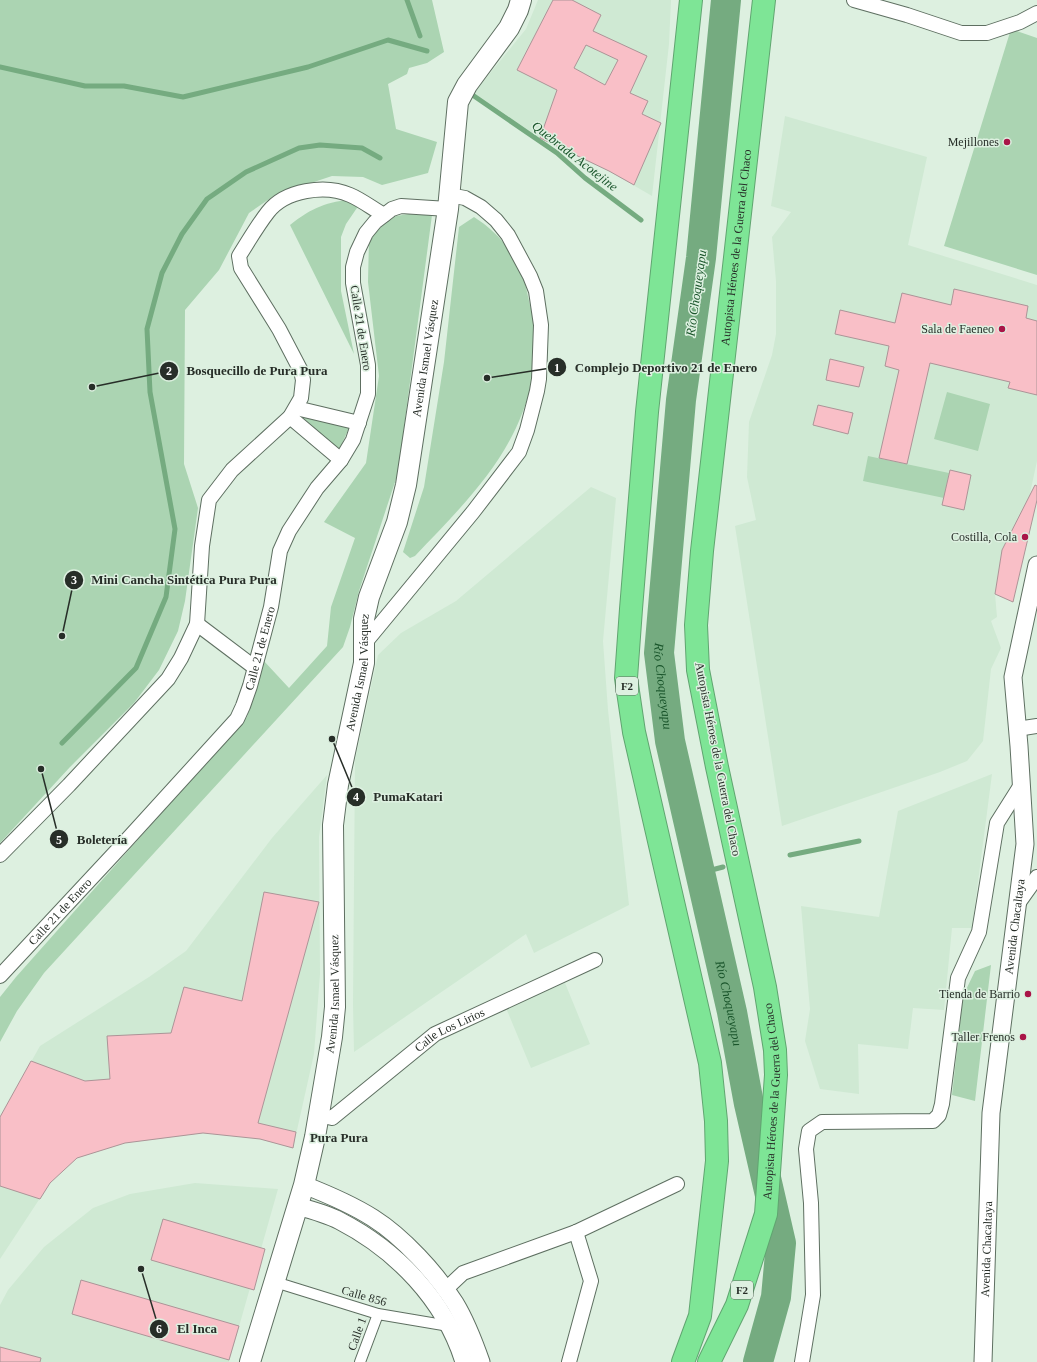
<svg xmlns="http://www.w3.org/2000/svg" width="1037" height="1362" font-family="Georgia,serif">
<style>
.built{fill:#cfe9d3}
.green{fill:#abd4b2}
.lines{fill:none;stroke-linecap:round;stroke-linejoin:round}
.stream{stroke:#75ab80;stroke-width:5}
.river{stroke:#75ab80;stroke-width:30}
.building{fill:#f9bfc7;stroke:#ac9497;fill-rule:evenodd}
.pedestrian-casing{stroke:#5e6f61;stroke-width:12}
.minor-casing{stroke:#5e6f61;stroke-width:16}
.tertiary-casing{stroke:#5e6f61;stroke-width:19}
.secondary-casing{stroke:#5e6f61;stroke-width:22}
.motorway-casing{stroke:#60a570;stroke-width:24}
.pedestrian{stroke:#fff;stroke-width:10}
.minor{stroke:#fff;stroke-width:14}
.tertiary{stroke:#fff;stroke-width:17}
.secondary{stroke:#fff;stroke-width:20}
.motorway{stroke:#7ee596;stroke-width:22}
.poi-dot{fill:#a91447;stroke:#ddf0e0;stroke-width:1.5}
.labels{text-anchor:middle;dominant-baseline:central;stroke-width:3;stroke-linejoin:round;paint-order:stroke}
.shield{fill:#ddf0e0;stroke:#5e685f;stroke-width:1}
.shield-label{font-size:11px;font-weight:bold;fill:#272e28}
.poi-label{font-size:12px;fill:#272e28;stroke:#ddf0e0;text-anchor:end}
.street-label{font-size:12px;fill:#272e28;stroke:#ddf0e0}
.water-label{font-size:13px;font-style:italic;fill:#1a552b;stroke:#ddf0e0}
.neighbourhood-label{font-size:13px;font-weight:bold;fill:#272e28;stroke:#ddf0e0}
.leader{fill:none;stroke:#272e28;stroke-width:1.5}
.callout-dot{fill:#272e28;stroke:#ddf0e0;stroke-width:1.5}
.mark-label{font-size:12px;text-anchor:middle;font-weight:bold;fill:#fff}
.callout-label{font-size:13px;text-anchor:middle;font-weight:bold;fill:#272e28;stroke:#ddf0e0;stroke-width:3;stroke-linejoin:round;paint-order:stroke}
</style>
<rect width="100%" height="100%" fill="#ddf0e0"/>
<path class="built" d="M538 0H671L669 44 652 196 609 171 540 138 474 93 526 29Z
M785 116 927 157 908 245 1037 285V461L1029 498 1002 550 995 594 997 617 991 621 1001 648 991 669 983 741 967 761 940 772 782 826 735 526 756 520 747 477 749 422 772 355 776 334V281L772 237 791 212 771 206Z
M591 487 616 498 603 641 608 710 629 905 534 953 526 934 354 1052 353 1004 355 760 378 655 401 633 456 601Z
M992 774 972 928H952L944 1010 913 1008 908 1049 858 1044 859 1094 820 1089 805 1041 810 1009 801 906 879 917 898 811Z
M327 775 319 837 320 974 314 1054 293 1148 260 1139 203 1133 125 1143 77 1158 50 1183 0 1259V1117L40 1046 149 977 186 951 272 838Z
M565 983 590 1044 531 1068 506 1008Z
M195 1183 278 1189 229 1362H0V1305L8 1290 44 1247 93 1208 130 1194Z"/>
<path class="green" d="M0 0H432L444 52 427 63 409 68 407 74 388 84 396 129 437 142 428 173 382 185 363 177 332 176 275 195 249 213 219 270 185 310 184 464 198 508 185 601 178 631 159 670 134 703 70 767 0 843Z
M1011 29 1037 38V275L944 246Z
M355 199 361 202 346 224 341 237V291L354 354 290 225C313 207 326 202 355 199Z
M409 214 432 215 398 473 359 591 350 627 343 647 44 973 17 1011 0 1042V997L16 977 247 717 263 660 289 688 327 646 331 607 355 538 324 522 366 463 379 376 368 282 369 239 383 225 396 216Z
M474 217C496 231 515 252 523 277 526 285 527 293 529 301 531 310 535 320 536 330 538 345 536 361 533 376 518 453 467 501 415 556L410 558 403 552 424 487 444 362 459 227Z
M947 392 990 404 978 451 934 439Z
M302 417 349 428 339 450Z
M868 456 949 473 944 498 863 481Z
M991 965 975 1101 952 1095 963 996 975 971Z"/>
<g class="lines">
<path class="stream" d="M407 0 420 36
M0 67 85 86H124L183 97 308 67 388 40 427 51
M474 96 557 153 585 178 641 220
M62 743 136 668 166 597 175 529 150 392 147 329 162 273 182 234 207 199 246 172 299 148 320 145 362 148 380 158
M790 855 859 841
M700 873 723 867"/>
<path class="river" id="s1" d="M726 0 701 258 681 400 659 653 670 741 732 1012 749 1104 781 1243 776 1297 758 1362"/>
</g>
<path class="building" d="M553 0H572L601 15 593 31 647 56 630 93 648 101 642 114 661 123 634 185 609 171 540 138 557 90 517 70ZM586 45 618 60 605 85 574 68Z
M954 289 1028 306 1026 318 1037 321V395L1008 388 1010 382 930 363 907 464 879 458 899 370 885 366 889 346 835 334 840 310 895 323 902 293 951 305Z
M830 359 864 367 859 387 826 380Z
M818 405 853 413 848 434 813 425Z
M950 470 971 475 964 510 942 505Z
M1035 485 1037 486V500L1013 602 995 594 1002 550Z
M264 892 319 902 258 1123 296 1132 293 1148 260 1139 203 1133 125 1143 77 1158 50 1183 40 1199 0 1186V1117L31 1061 85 1081 110 1079 107 1036 171 1033 184 987 242 1001Z
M163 1219 265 1249 254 1290 151 1260Z
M81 1280 239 1326 229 1360 72 1314Z
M0 1347 41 1358 40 1362H0Z"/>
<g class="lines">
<g class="pedestrian-casing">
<path id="pedestrian" d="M275 1282 378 1314 449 1326
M360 1362 378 1314"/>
</g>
<g class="minor-casing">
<g id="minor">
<path d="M854 0 907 15 961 33H987L1020 22 1037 13"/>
<path d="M296 408 359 423"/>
<path d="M290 417 341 460"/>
<path d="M197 624 254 667"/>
<path d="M364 644 473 512 519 452 527 430 537 391 539 379 541 325 536 291 530 276 508 235 496 220 481 207 465 198 449 195"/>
<path d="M1017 729 1037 726"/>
<path d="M0 855 69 785 168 679 181 658 197 624 202 546 209 500 232 470 290 417 301 398 303 380 301 371 279 329 241 268 239 256C248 242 257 226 268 212 285 190 325 184 350 195 362 200 373 209 384 215"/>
<path d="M1017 905 1037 877"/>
<path id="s2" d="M0 976 125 842 237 719 243 706 250 686 271 607 280 551 289 531 317 488 341 460 353 440 368 394V365L353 283V267L357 252 366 233 375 222 392 209 401 206 448 209"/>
<path id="s3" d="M318 1115 332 1118 435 1034 595 960"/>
<path d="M445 1290 463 1273 576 1232 677 1184"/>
<path d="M569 1362 591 1281 576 1232"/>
<path d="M802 1362 813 1295 811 1203 806 1149 809 1131 822 1122 933 1121 939 1115 942 1104 958 978 979 932 997 823 1021 785"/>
</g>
</g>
<g class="tertiary-casing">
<g id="tertiary">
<path d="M304 1185C327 1194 351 1204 373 1218 403 1237 436 1273 455 1303 466 1321 474 1342 481 1362"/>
<path d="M297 1206C312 1210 327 1214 340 1221 396 1250 445 1300 464 1362"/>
<path id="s4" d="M983 1362 991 1113 1025 844 1019 746 1013 677 1037 565"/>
</g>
</g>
<g class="secondary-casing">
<g id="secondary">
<path id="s5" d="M250 1362 304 1185 315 1137 332 1037 335 1007 333 825 338 785 364 663V619L369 597 397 522 406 485 448 209 458 102 467 85 509 28 518 10 521 0"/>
</g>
</g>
<g class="motorway-casing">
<g id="motorway">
<path d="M683 1362 700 1316 717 1161 716 1121 710 1063 634 732 626 678 631 609 647 412 691 0"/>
<path id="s6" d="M709 1362 737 1305 766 1214 776 1075 775 1050 765 987 717 767 698 670 696 625 702 551 764 0"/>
</g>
</g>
<use href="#pedestrian" class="pedestrian"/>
<use href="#minor" class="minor"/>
<use href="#tertiary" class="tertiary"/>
<use href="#secondary" class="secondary"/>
<use href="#motorway" class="motorway"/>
</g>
<g class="poi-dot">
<circle cx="1007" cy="142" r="4"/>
<circle cx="1002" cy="329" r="4"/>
<circle cx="1025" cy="537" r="4"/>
<circle cx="1028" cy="994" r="4"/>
<circle cx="1023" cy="1037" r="4"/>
</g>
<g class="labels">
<g class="shield">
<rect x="616" y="677" width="22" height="18" rx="3"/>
<rect x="731" y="1281" width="22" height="18" rx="3"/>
</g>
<g class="shield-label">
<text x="627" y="686">F2</text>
<text x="742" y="1290">F2</text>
</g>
<g class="poi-label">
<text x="999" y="142">Mejillones</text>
<text x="994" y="329">Sala de Faeneo</text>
<text x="1017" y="537">Costilla, Cola</text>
<text x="1020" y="994">Tienda de Barrio</text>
<text x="1015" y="1037">Taller Frenos</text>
</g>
<g class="street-label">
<text stroke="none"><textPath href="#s6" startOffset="1136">Autopista Héroes de la Guerra del Chaco</textPath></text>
<text transform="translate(361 328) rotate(81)">Calle 21 de Enero</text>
<text stroke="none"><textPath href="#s5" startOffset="1026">Avenida Ismael Vásquez</textPath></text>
<text stroke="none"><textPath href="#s2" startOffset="424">Calle 21 de Enero</textPath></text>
<text stroke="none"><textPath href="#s5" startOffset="703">Avenida Ismael Vásquez</textPath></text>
<text transform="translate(718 759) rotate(79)">Autopista Héroes de la Guerra del Chaco</text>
<text stroke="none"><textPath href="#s2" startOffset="88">Calle 21 de Enero</textPath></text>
<text stroke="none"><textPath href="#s4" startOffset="437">Avenida Chacaltaya</textPath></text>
<text stroke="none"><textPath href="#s5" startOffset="379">Avenida Ismael Vásquez</textPath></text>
<text stroke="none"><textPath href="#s3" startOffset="162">Calle Los Lirios</textPath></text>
<text stroke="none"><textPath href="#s6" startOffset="272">Autopista Héroes de la Guerra del Chaco</textPath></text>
<text stroke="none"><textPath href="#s4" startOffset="113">Avenida Chacaltaya</textPath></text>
<text transform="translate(364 1296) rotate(16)">Calle 856</text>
<text transform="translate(357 1334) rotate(-70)">Calle 1</text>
</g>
<g class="water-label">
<text transform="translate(575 156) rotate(38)">Quebrada Acotejine</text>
<text transform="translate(696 293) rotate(-82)">Río Choqueyapu</text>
<text stroke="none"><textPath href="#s1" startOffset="690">Río Choqueyapu</textPath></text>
<text stroke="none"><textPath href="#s1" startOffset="1014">Río Choqueyapu</textPath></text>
</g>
<g class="neighbourhood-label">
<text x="339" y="1137">Pura Pura</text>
</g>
</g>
<path class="leader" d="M487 378L557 367M92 387L169 371M62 636L74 580M332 739L356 797M41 769L59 839M141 1269L159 1329"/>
<g class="callout-dot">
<circle cx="487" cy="378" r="4"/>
<circle cx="92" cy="387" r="4"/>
<circle cx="62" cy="636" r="4"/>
<circle cx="332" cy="739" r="4"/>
<circle cx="41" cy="769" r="4"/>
<circle cx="141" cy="1269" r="4"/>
<circle cx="557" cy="367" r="10"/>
<circle cx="169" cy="371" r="10"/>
<circle cx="74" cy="580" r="10"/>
<circle cx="356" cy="797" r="10"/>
<circle cx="59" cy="839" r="10"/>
<circle cx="159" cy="1329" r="10"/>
</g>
<g class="mark-label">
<text x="557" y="372">1</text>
<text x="169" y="375">2</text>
<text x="74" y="584">3</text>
<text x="356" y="801">4</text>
<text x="59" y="844">5</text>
<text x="159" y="1333">6</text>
</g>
<g class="callout-label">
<text x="666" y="372">Complejo Deportivo 21 de Enero</text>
<text x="257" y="375">Bosquecillo de Pura Pura</text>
<text x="184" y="584">Mini Cancha Sintética Pura Pura</text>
<text x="408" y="801">PumaKatari</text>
<text x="102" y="844">Boletería</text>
<text x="197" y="1333">El Inca</text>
</g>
</svg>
